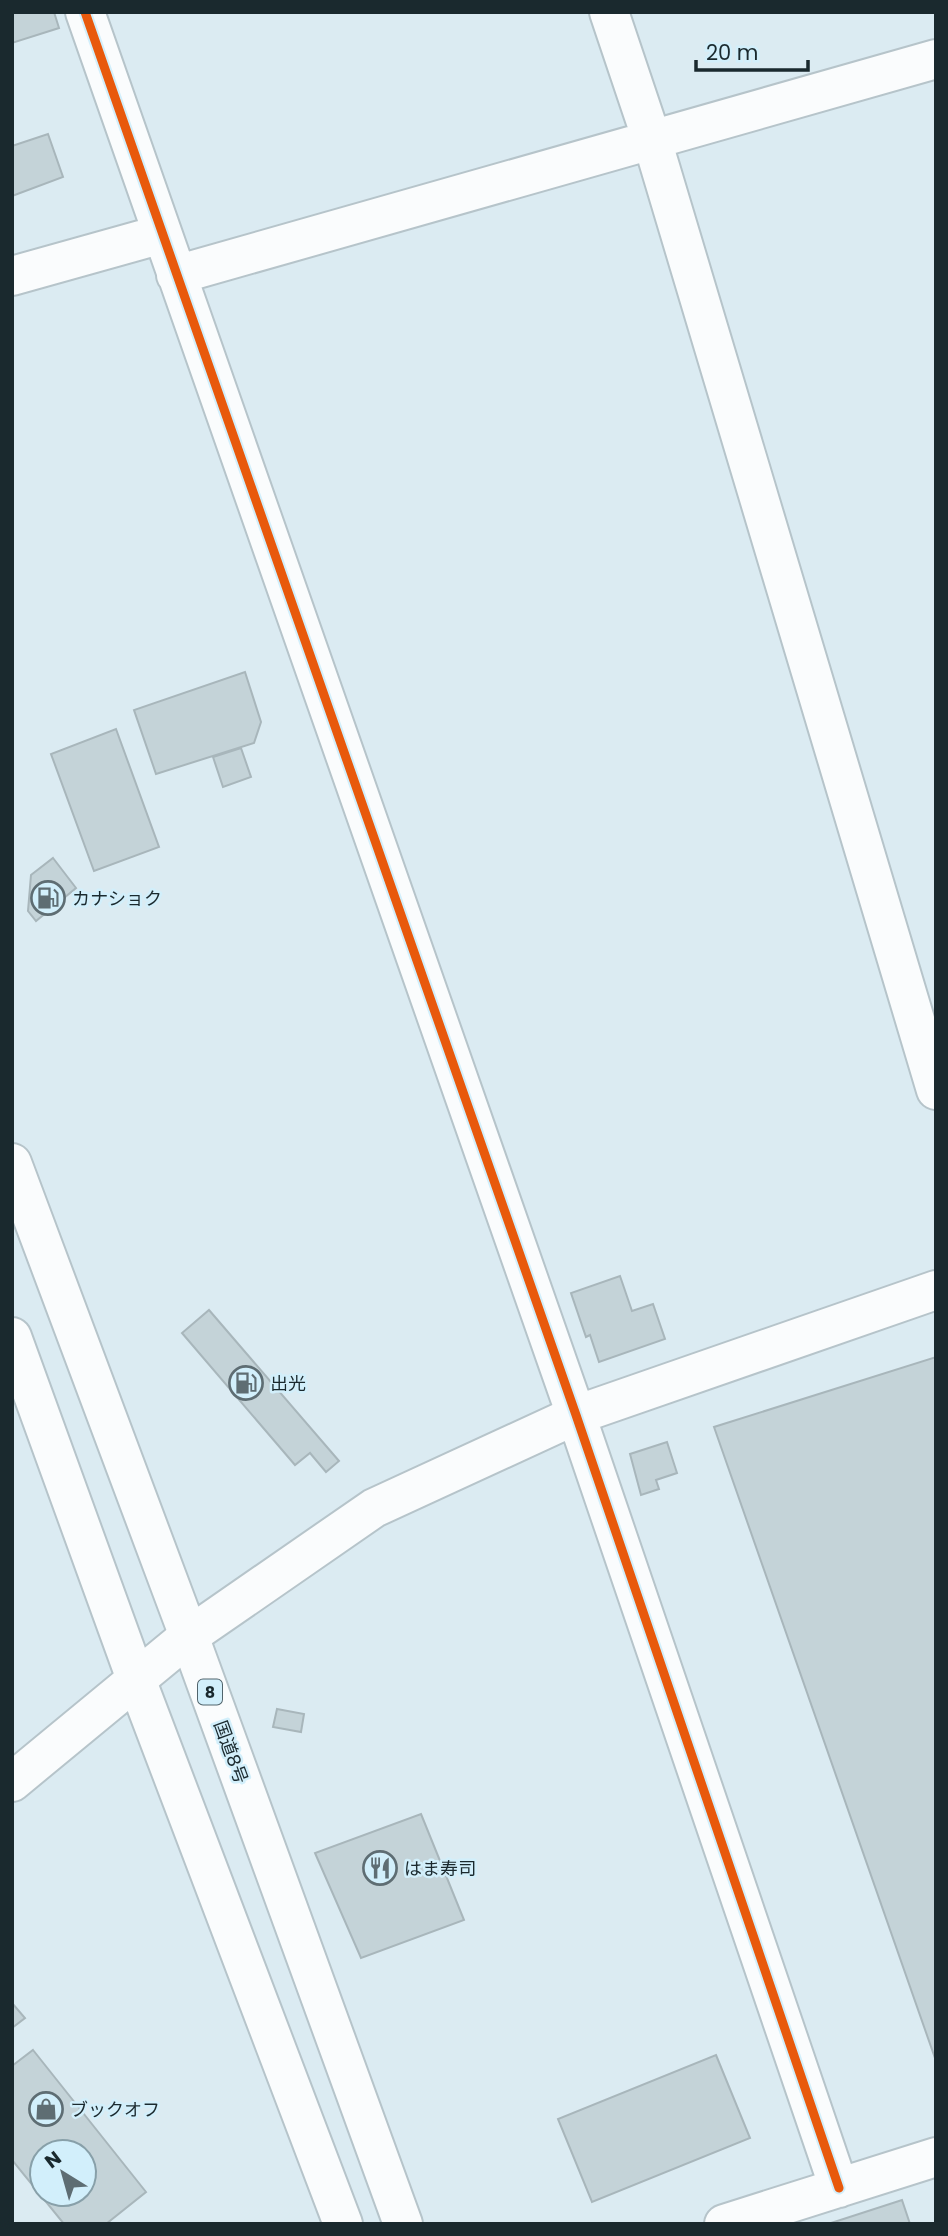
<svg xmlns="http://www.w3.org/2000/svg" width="948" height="2236" font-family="Poppins,'Noto Sans JP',sans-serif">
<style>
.building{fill:#c4d3d8;stroke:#a8b6bb;stroke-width:2;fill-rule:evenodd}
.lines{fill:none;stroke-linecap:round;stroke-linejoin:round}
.minor-casing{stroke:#b6c4ca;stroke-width:42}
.highway-casing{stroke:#b6c4ca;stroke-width:42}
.minor{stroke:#fafcfd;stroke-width:38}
.highway{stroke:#fafcfd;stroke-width:38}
.cycleway-casing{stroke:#d2effb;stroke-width:13}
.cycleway{stroke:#e8590c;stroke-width:9}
.labels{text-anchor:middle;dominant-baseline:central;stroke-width:5;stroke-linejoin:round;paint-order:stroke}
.shield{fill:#d2effb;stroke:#51646c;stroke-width:2}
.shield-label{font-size:16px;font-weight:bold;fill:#1a292e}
.poi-label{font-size:18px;fill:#1a292e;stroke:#d2effb;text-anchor:start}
.street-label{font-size:18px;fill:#1a292e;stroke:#d2effb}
</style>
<rect width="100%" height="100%" fill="#dbebf2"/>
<path class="building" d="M12 12H54L59 28 12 43Z
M48 134 63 177 12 196V146Z
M245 672 261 722 254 743 156 774 134 710Z
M116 729 159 847 94 871 51 754Z
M241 748 251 777 223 787 213 757Z
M53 858 76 888 36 921 28 911 31 875Z
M620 1276 632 1311 653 1304 665 1339 599 1362 590 1335 586 1337 571 1293Z
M209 1310 339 1461 326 1472 310 1453 295 1465 182 1333Z
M936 1357V2061L714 1427Z
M667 1442 677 1473 656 1480 659 1489 641 1495 630 1454Z
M277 1709 304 1714 301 1732 273 1727Z
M421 1814 464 1920 361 1958 315 1853Z
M12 2003 25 2018 12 2028Z
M33 2050 146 2192 106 2224H64L12 2160V2066ZM42 2152H84V2194H42Z
M716 2055 750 2138 592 2202 558 2119Z
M902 2200 910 2224H828Z"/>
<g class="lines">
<g class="minor-casing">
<path id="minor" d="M85 12 576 1415 839 2188
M609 12 652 140 936 1090
M176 275 936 59
M12 276 162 234
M12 1782 189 1636 374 1508 576 1415 936 1290
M724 2224 936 2157"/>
</g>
<g class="highway-casing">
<path id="highway" d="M12 1163 189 1636 403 2224
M12 1337 136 1679 343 2224"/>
</g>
<use href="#minor" class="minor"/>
<use href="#highway" class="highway"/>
<g class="cycleway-casing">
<path id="cycleway" d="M85 12 576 1415 839 2188"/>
</g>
<use href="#cycleway" class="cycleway"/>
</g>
<defs>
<g id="fuel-ring" transform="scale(1.75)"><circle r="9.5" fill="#d2effb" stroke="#5e6d73" stroke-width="1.5"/><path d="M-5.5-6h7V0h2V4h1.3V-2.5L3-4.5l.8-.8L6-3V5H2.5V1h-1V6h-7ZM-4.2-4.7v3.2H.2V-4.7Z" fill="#5e6d73"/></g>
<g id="restaurant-ring" transform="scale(1.75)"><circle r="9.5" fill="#d2effb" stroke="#5e6d73" stroke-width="1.5"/><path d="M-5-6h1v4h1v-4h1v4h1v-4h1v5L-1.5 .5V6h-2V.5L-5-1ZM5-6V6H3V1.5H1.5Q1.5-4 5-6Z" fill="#5e6d73"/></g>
<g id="shop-ring" transform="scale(1.75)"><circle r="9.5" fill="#d2effb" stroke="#5e6d73" stroke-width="1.5"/><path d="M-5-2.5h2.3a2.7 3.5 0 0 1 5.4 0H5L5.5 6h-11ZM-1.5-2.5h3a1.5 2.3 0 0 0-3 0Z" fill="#5e6d73"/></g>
</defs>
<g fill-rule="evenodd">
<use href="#fuel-ring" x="48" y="898"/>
<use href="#fuel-ring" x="246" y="1383"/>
<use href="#restaurant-ring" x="380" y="1868"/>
<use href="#shop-ring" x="46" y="2109"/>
</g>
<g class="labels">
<rect class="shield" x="198" y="1679.5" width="24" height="25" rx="5"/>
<g class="shield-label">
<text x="210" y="1692">8</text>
</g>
<g class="poi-label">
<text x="72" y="898">カナショク</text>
<text x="270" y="1383">出光</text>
<text x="404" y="1868">はま寿司</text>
<text x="70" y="2109">ブックオフ</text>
</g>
<g class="street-label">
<text transform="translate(231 1752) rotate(70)">国道8号</text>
</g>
</g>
<rect width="948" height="2236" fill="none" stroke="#1a292e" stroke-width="28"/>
<g transform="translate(63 2173) rotate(323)"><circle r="33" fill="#d2effb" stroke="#88a0a9" stroke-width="2"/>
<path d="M0-5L12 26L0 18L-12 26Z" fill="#5e6d73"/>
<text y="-10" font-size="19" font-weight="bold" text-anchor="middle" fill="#1a292e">N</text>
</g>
<path d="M696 60v10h112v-10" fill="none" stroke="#1a292e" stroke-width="3.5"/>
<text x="706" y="60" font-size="21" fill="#1a292e" stroke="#d2effb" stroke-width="5" paint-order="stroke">20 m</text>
</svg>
